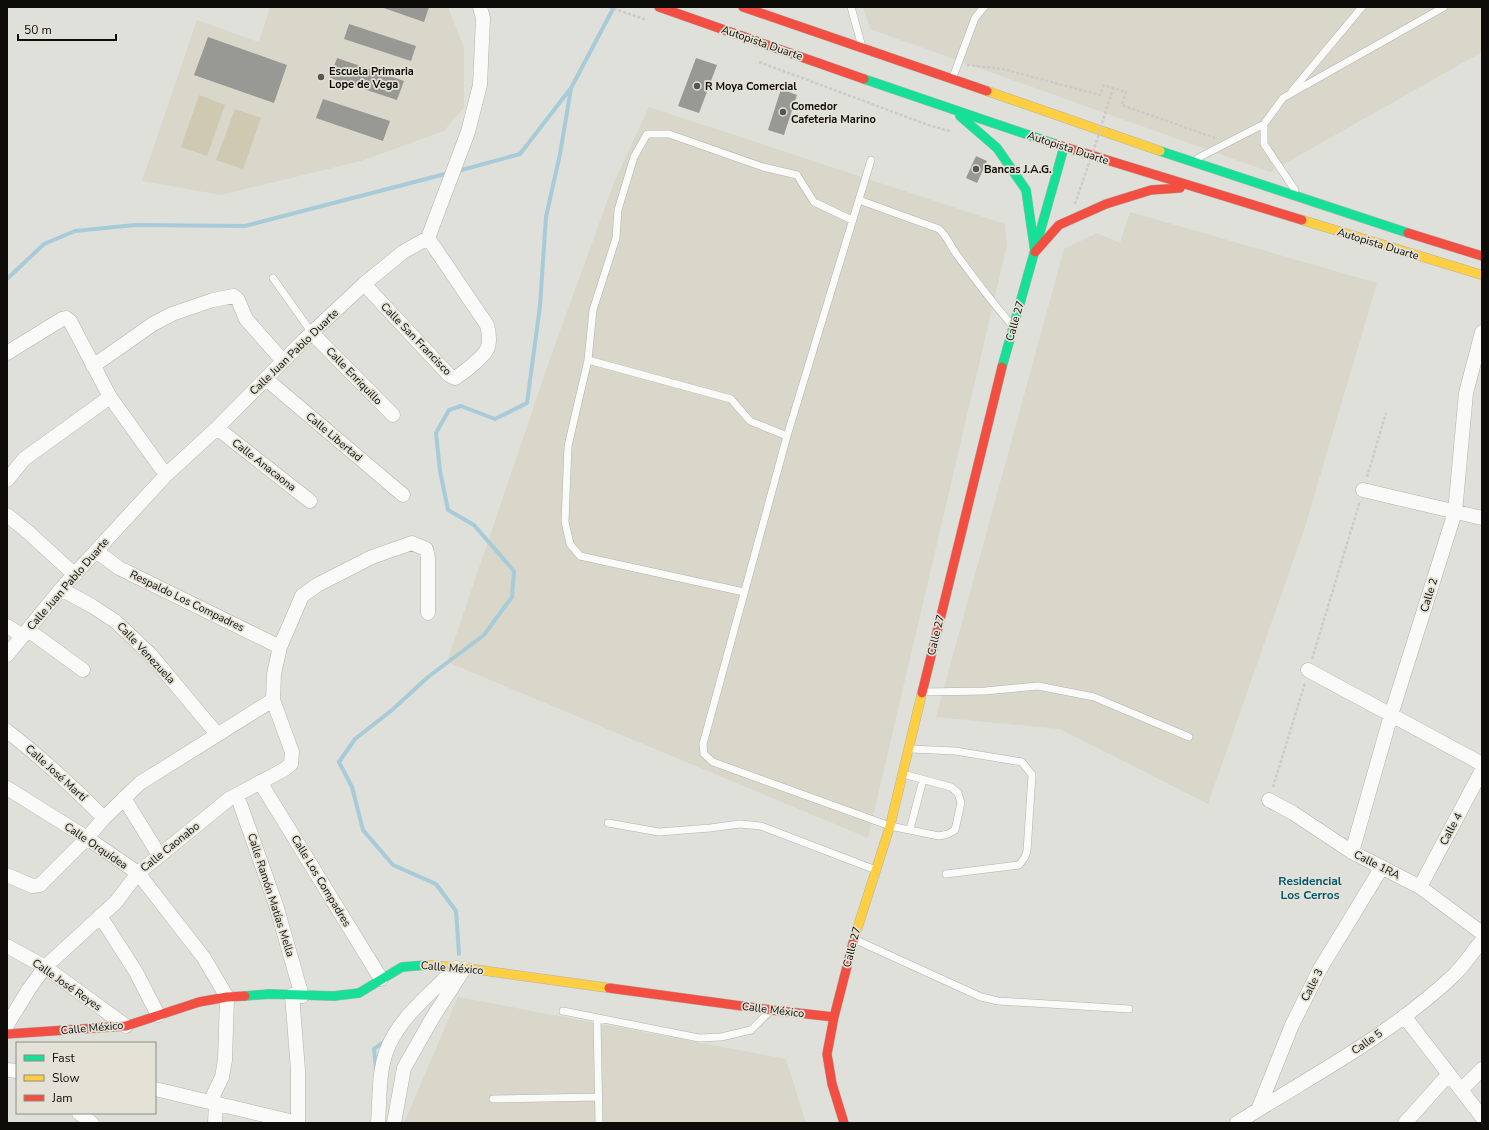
<svg xmlns="http://www.w3.org/2000/svg" width="1489" height="1130" font-family="'Nunito Sans',sans-serif">
<style>
.built{fill:#d9d7c9}
.green{fill:#cec9b0}
.lines{fill:none;stroke-linecap:round;stroke-linejoin:round}
.stream{stroke:#a7cbd8;stroke-width:4}
.building{fill:#989894}
.lane-casing{stroke:#b2b2ad;stroke-width:8}
.street-casing{stroke:#b2b2ad;stroke-width:15}
.fast-casing{stroke:#b2b2ad;stroke-width:10}
.slow-casing{stroke:#b2b2ad;stroke-width:10}
.jam-casing{stroke:#b2b2ad;stroke-width:10}
.path{stroke:#cbcac8;stroke-width:2.5;stroke-dasharray:3 2;stroke-linecap:butt}
.lane{stroke:#fafaf9;stroke-width:7}
.street{stroke:#fafaf9;stroke-width:14}
.fast{stroke:#16e098;stroke-width:9}
.slow{stroke:#ffcf43;stroke-width:9}
.jam{stroke:#f24e42;stroke-width:9}
.path-bridge{stroke:#cbcac8;stroke-width:2.5;stroke-dasharray:3 2;stroke-linecap:butt}
.poi-dot{fill:#575652;stroke:#e4e2d6;stroke-width:1.5}
.labels{text-anchor:middle;dominant-baseline:central;stroke-width:3.5;stroke-linejoin:round;paint-order:stroke}
.street-label{font-size:11px;fill:#0d0c08;stroke:#e4e2d6}
.poi-label{font-size:11px;font-weight:bold;fill:#0d0c08;stroke:#e4e2d6;text-anchor:start}
.neighbourhood-label{font-size:12px;font-weight:bold;fill:#03566f;stroke:#e4e2d6}
</style>
<rect width="100%" height="100%" fill="#e0e0da"/>
<path class="built" d="M270 7H448L464 48V107L444 131 361 161 221 195 142 181 197 20 259 42Z
M863 7H1482V52L1270 172 870 29Z
M649 107 1005 224 1007 245 868 838 447 662 552 353 615 180Z
M1130 212 1377 283 1305 527 1208 804 1060 729 936 717 1064 249 1097 233 1120 243Z
M458 997 786 1059 806 1123H404Z"/>
<path class="green" d="M199 95 225 105 207 156 181 147Z
M235 109 261 118 243 169 216 160Z"/>
<g class="lines">
<path class="stream" d="M458 171 520 154 571 88 614 7
M7 279 44 244 75 231 135 225 245 226 449 173
M459 954 456 911 436 884 393 865 363 830 352 787 339 762 355 739 392 710 428 677 484 635 512 597 514 571 474 525 448 510 440 471 436 433 449 410 461 406 495 419 527 403 540 306 546 217 560 154 571 88
M376 1069 374 1049 386 1040"/>
</g>
<path class="building" d="M381 7H429L424 22Z
M349 24 416 46 411 61 344 39Z
M208 37 287 65 274 103 194 75Z
M337 58 404 81 397 100 330 78Z
M696 58 717 65 699 113 678 106Z
M781 89 797 95 784 135 768 130Z
M323 99 390 121 383 141 316 118Z
M976 156 987 161 977 183 966 178Z"/>
<g class="lines">
<g class="lane-casing">
<path id="lane" d="M851 7 861 43
M953 77 975 18 984 7
M1292 91 1362 7
M1264 124V144L1295 190
M1198 158 1264 124 1283 98 1444 7
M871 160 787 436 703 744 704 754 713 762 890 826 939 836 948 834 955 830 961 803 958 793 951 787 903 774
M859 200 939 229C948 237 950 246 957 255 974 278 992 302 1011 324
M273 278 312 333
M588 360 731 399 750 421 787 436
M744 592 580 556 570 544 565 522 568 446 588 360 593 310 616 238 618 210 634 157 647 134H669L763 167 797 175 814 202 852 220
M924 692 985 691 1038 686 1094 697 1189 737
M911 749 955 751 1022 762 1032 775 1027 851 1025 857 1019 865 946 874
M608 823 659 832 710 828 740 824 761 826 876 870
M910 829 923 780
M856 940 981 997 998 1001 1129 1009
M563 1011 699 1038 721 1037 751 1030 768 1013
M597 1018 599 1123
M493 1099 598 1097"/>
</g>
<g class="street-casing">
<path id="street" d="M364 284 449 375 455 378C463 373 481 359 486 351 491 344 489 333 487 325L428 238
M312 333 393 415
M7 353 62 319 66 318 70 321 110 397 166 475
M93 366 153 324 172 314 213 300 234 296 238 300 246 319 283 361
M266 379 403 495
M217 428 310 501
M7 480 24 459 110 397
M1363 490 1482 518
M7 515 28 532 75 575
M96 551 119 568 280 647
M61 589 92 606 115 621 150 654 217 734
M7 626 23 636
M28 630 83 670
M7 655 61 589 166 475 217 428 304 340 364 284 403 252 428 238 468 132 480 85 483 18 480 7
M1308 670 1482 764
M7 731C41 757 73 787 104 818
M260 782 381 979
M7 788 87 838 138 873 204 958 227 997 225 1060 222 1077 210 1102
M237 795 276 905 302 996
M124 798 159 855
M1269 800 1293 813 1352 852 1420 887 1482 933
M1352 852 1391 715 1455 512 1466 393 1482 332
M7 875 32 886 40 885 87 838 104 818 140 783 273 700
M1420 887 1482 770
M100 916 136 972 158 1015
M7 946 45 967 126 1026
M292 995 298 1070V1123
M1404 1016 1482 1117
M7 1025 29 989 45 967 116 902 138 873 229 799 285 769 291 764 292 752 273 700 274 674 280 647 302 596 317 585 372 557 412 543 426 549 428 558V613
M7 1070 17 1071
M155 1089 298 1123
M1461 1090 1482 1069
M1258 1110 1292 1025 1320 969 1382 867
M79 1113 92 1123
M215 1123 216 1103
M378 1123C380 1099 378 1070 388 1047 402 1015 432 992 456 968
M394 1123 404 1068 433 1017 464 969
M1237 1123C1311 1076 1391 1035 1455 974 1465 964 1473 951 1482 941
M1405 1123 1448 1075"/>
</g>
<g class="fast-casing">
<path id="fast" d="M864 79 1055 144
M960 116 997 148 1026 190 1035 252
M1160 151 1408 233
M1002 367 1064 147
M245 996 269 994 334 996 359 993 402 967 427 965"/>
</g>
<g class="slow-casing">
<path id="slow" d="M987 91 1160 151
M1302 220 1482 275
M854 939 890 826 922 693
M427 965 465 968 609 988"/>
</g>
<g class="jam-casing">
<path id="jam" d="M659 7 864 79
M743 7 987 91
M1055 144 1302 220
M1408 233 1482 256
M1035 252 1059 225 1106 204 1151 190 1180 188
M922 693 1002 367
M609 988 771 1010 834 1017
M7 1034 126 1026 199 1002 227 997 245 996
M844 1123 832 1084 827 1054 834 1017 854 939"/>
</g>
<path class="path" d="M609 7 647 20
M759 62 931 126 950 131
M967 65 1003 69 1100 95 1104 85 1126 92 1122 105 1215 138
M1367 477 1386 413
M1312 659 1360 501
M1273 787 1305 683"/>
<use href="#lane" class="lane"/>
<use href="#street" class="street"/>
<use href="#fast" class="fast"/>
<use href="#slow" class="slow"/>
<use href="#jam" class="jam"/>
<path class="path-bridge" d="M1075 204 1096 143 1113 88"/>
</g>
<g class="poi-dot">
<circle cx="321" cy="77" r="4"/>
<circle cx="697" cy="86" r="4"/>
<circle cx="783" cy="112" r="4"/>
<circle cx="976" cy="169" r="4"/>
</g>
<g class="labels">
<g class="street-label">
<text transform="translate(762 43) rotate(19)">Autopista Duarte</text>
<text transform="translate(1068 148) rotate(18)">Autopista Duarte</text>
<text transform="translate(1378 244) rotate(17)">Autopista Duarte</text>
<text transform="translate(1015 321) rotate(-74)">Calle 27</text>
<text transform="translate(416 339) rotate(46)">Calle San Francisco</text>
<text transform="translate(294 352) rotate(-44)">Calle Juan Pablo Duarte</text>
<text transform="translate(354 376) rotate(46)">Calle Enriquillo</text>
<text transform="translate(334 437) rotate(40)">Calle Libertad</text>
<text transform="translate(264 465) rotate(38)">Calle Anacaona</text>
<text transform="translate(68 584) rotate(-49)">Calle Juan Pablo Duarte</text>
<text transform="translate(1429 595) rotate(-73)">Calle 2</text>
<text transform="translate(187 601) rotate(26)">Respaldo Los Compadres</text>
<text transform="translate(936 635) rotate(-76)">Calle 27</text>
<text transform="translate(146 653) rotate(47)">Calle Venezuela</text>
<text transform="translate(56 773) rotate(42)">Calle José Martí</text>
<text transform="translate(1451 829) rotate(-62)">Calle 4</text>
<text transform="translate(96 846) rotate(34)">Calle Orquídea</text>
<text transform="translate(170 847) rotate(-39)">Calle Caonabo</text>
<text transform="translate(1377 865) rotate(27)">Calle 1RA</text>
<text transform="translate(321 881) rotate(59)">Calle Los Compadres</text>
<text transform="translate(271 895) rotate(72)">Calle Ramón Matías Mella</text>
<text transform="translate(852 947) rotate(-75)">Calle 27</text>
<text transform="translate(452 968) rotate(5)">Calle México</text>
<text transform="translate(67 985) rotate(35)">Calle José Reyes</text>
<text transform="translate(1312 985) rotate(-63)">Calle 3</text>
<text transform="translate(773 1010) rotate(7)">Calle México</text>
<text transform="translate(92 1028) rotate(-5)">Calle México</text>
<text transform="translate(1367 1042) rotate(-35)">Calle 5</text>
</g>
<g class="poi-label">
<text x="329" y="71">Escuela Primaria<tspan x="329" dy="13">Lope de Vega</tspan></text>
<text x="705" y="86">R Moya Comercial</text>
<text x="791" y="106">Comedor<tspan x="791" dy="13">Cafeteria Marino</tspan></text>
<text x="984" y="169">Bancas J.A.G.</text>
</g>
<g class="neighbourhood-label">
<text x="1310" y="881">Residencial<tspan x="1310" dy="14">Los Cerros</tspan></text>
</g>
</g>
<rect width="1489" height="1130" fill="none" stroke="#0d0c08" stroke-width="16"/>
<rect x="16" y="1042" width="140" height="72" fill="#e4e2d6" stroke="#8e8c84"/>
<rect x="24" y="1055" width="20" height="6" fill="#16e098" stroke="#8e8c84"/>
<text x="52" y="1062" font-size="12" fill="#0d0c08">Fast</text>
<rect x="24" y="1075" width="20" height="6" fill="#ffcf43" stroke="#8e8c84"/>
<text x="52" y="1082" font-size="12" fill="#0d0c08">Slow</text>
<rect x="24" y="1095" width="20" height="6" fill="#f24e42" stroke="#8e8c84"/>
<text x="52" y="1102" font-size="12" fill="#0d0c08">Jam</text>
<path d="M18 34v6h98v-6" fill="none" stroke="#0d0c08" stroke-width="2"/>
<text x="24" y="34" font-size="12" fill="#0d0c08" stroke="#e4e2d6" stroke-width="3" paint-order="stroke">50 m</text>
</svg>
